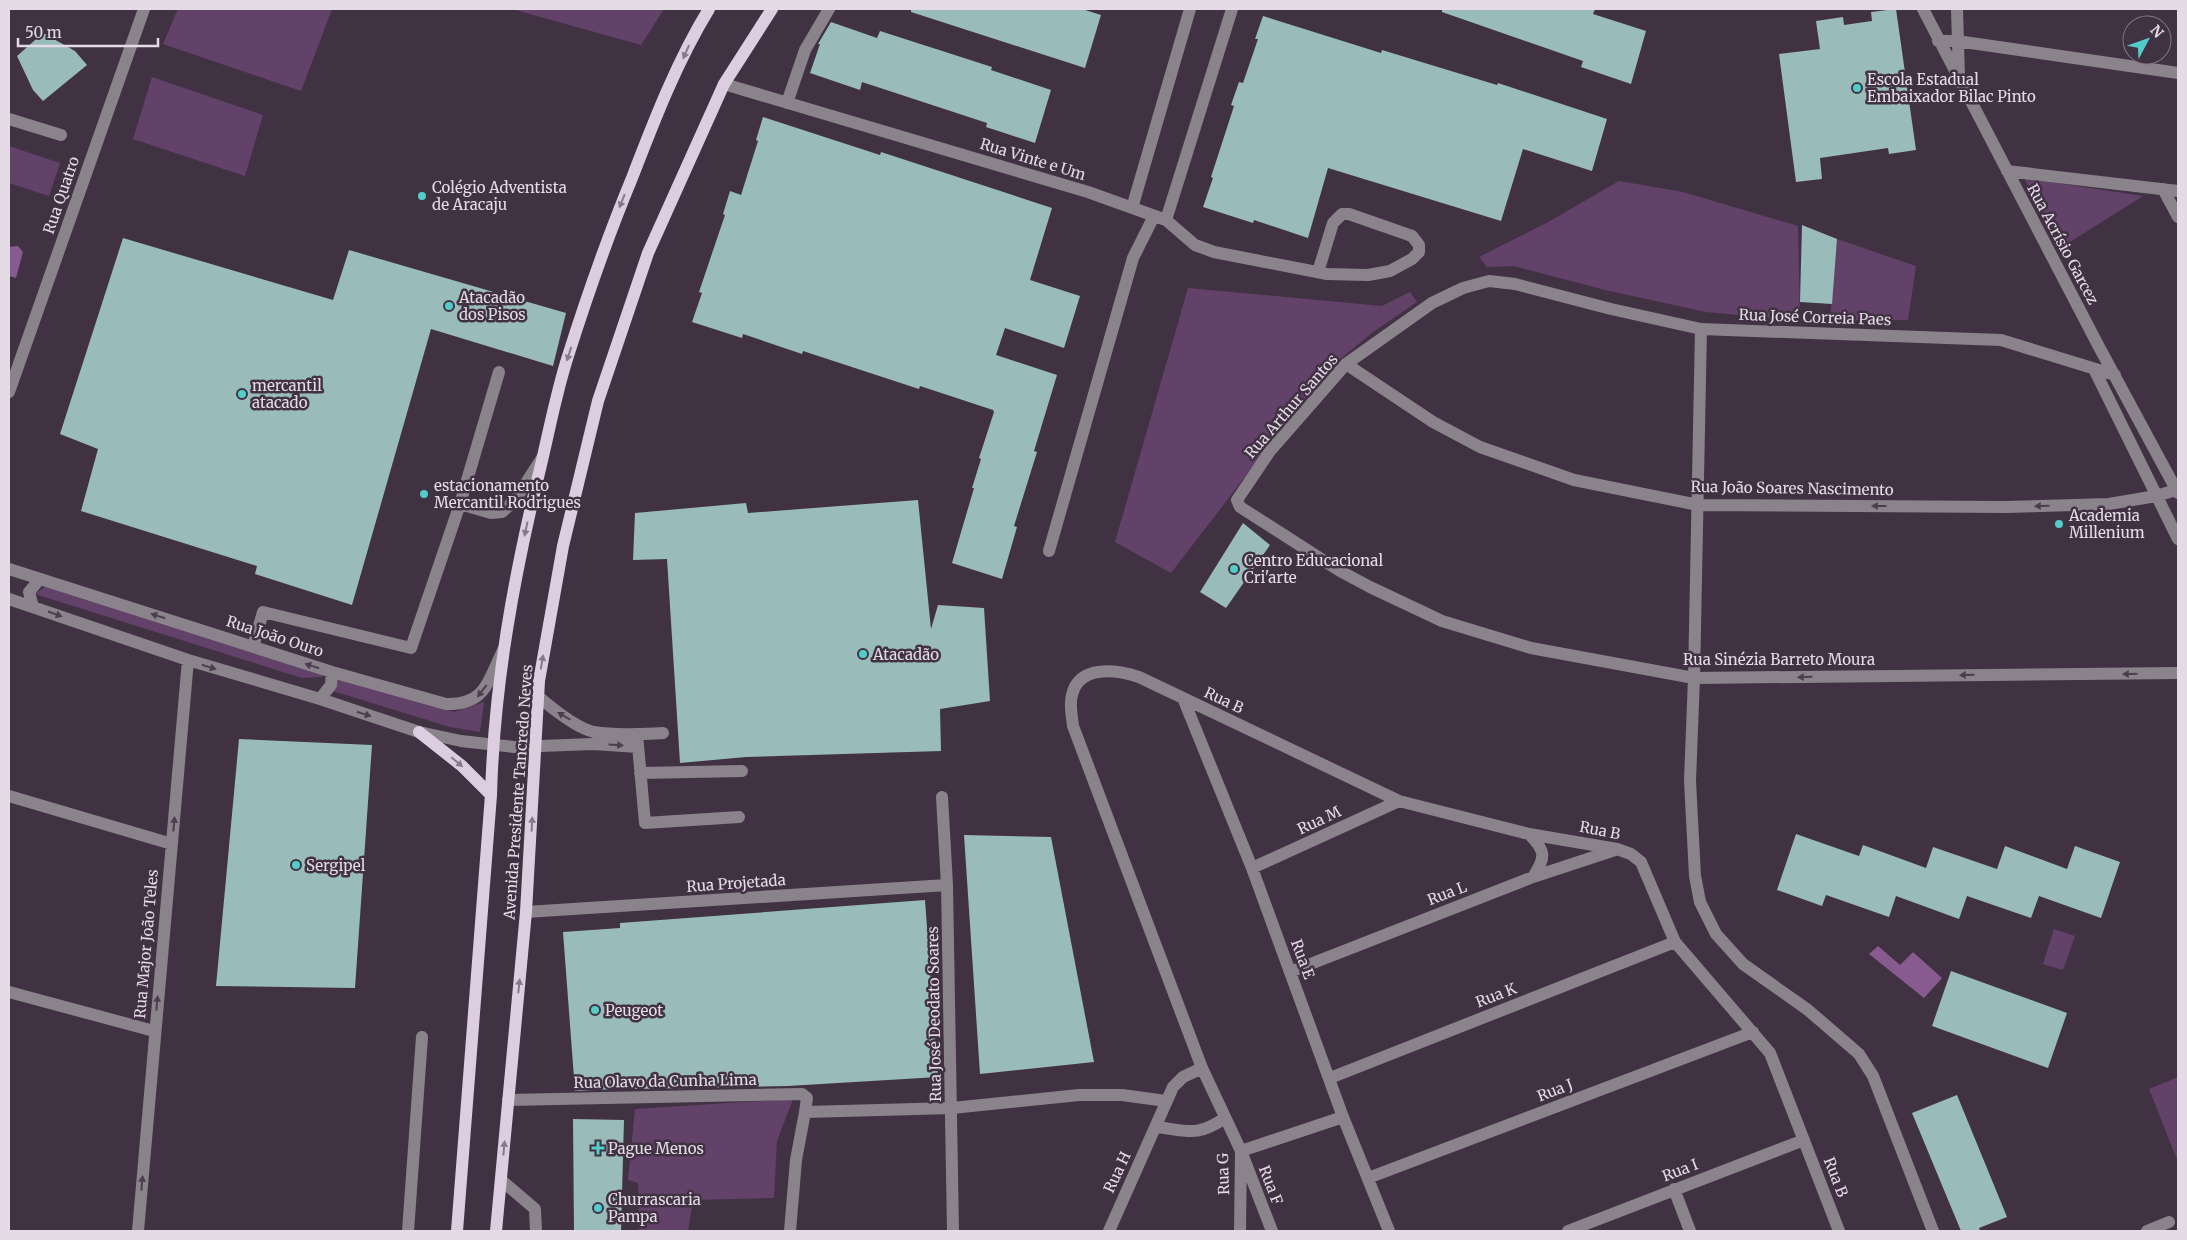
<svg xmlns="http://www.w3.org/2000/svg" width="2187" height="1240" font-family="Merriweather,serif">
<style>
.green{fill:#634269}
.water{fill:#885b90}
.building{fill:#99bbb9}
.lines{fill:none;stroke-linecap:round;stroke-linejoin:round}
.minor{stroke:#8b838c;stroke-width:12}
.major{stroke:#ddcde0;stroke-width:12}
.oneway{fill:#87788a}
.oneway2{fill:#4c3e4e}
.poi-dot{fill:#53cdca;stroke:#413243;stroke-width:2}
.labels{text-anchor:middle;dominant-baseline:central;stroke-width:5;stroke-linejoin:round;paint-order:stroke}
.poi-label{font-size:15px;fill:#e4dbe6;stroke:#413243;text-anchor:start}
.street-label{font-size:15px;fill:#e4dbe6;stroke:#413243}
</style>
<rect width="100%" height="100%" fill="#413243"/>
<path class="green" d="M178 9H332L301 91 163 44Z
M512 9H664L641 45Z
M152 77 263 115 245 176 133 139Z
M9 146 60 163 49 196 9 183Z
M2024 178 2143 196 2062 247Z
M1619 181 1683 192 1798 226 1800 321 1706 312 1605 290 1514 266 1487 267 1479 257 1550 221Z
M1837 239 1916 266 1908 320H1830Z
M1188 288 1382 306 1410 292 1417 302 1373 332 1327 370 1171 573 1115 542Z
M46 586 322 673V677L302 678 35 594Z
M338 675 454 712 484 702 480 732 450 727 333 691Z
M2054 929 2075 936 2063 970 2043 964Z
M2178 1077V1162L2149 1089Z
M793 1099 777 1141 774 1198 693 1200 688 1231H639L638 1183 628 1180 635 1109Z"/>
<path class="water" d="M18 246 23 252 16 278 9 276V247Z
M1878 946 1900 965 1913 952 1942 978 1924 998 1869 954Z"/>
<path class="building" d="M911 9H1082L1101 15 1085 68 911 12Z
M1442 9H1595L1593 14 1646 31 1631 84 1581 67 1583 61 1442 12Z
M1896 9 1916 150 1889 154 1888 148 1820 158 1822 179 1796 182 1779 54 1820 49 1816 21 1843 17 1844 25 1872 21 1871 12Z
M1263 16 1381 53 1382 50 1497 85 1498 83 1607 119 1592 171 1523 149 1501 221 1328 168 1308 238 1254 220 1253 223 1203 207 1213 178 1211 177 1234 106 1231 105 1239 82 1243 83 1258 39H1255Z
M831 22 877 38 880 31 992 67 991 70 1051 90 1035 143 986 127 987 123 862 82 860 90 810 73 820 44H818Z
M43 33 75 51 87 65 43 101 33 90 17 56Z
M763 117 880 155 881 152 1052 208 1030 280 1080 296 1064 348 1005 328 996 355 1057 375 1034 451 1037 452 1014 526 1017 527 1002 579 952 563 974 488H972L981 459 979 458 994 412 993 410 920 386 919 389 803 351 802 354 743 334 742 338 692 322 702 293 699 292 725 215 723 214 730 191 741 195 758 141 756 140Z
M1802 225 1837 239 1832 304 1800 302Z
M123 238 333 300 349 250 566 313 553 366 431 329 352 605 255 574 257 566 81 511 98 449 60 434Z
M918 500 931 629 938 605 984 608 990 701 940 709 941 751 746 757 680 763 667 559 633 560 635 513 746 503 748 513Z
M1243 523 1270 545 1226 608 1200 592Z
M239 739 372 745 355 988 216 986Z
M1796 834 1859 856 1863 845 1926 868 1933 847 1997 869 2005 846 2067 869 2075 846 2120 862 2101 918 2039 896 2031 918 1967 896 1959 919 1896 896 1889 917 1826 895 1822 906 1777 890Z
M964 835 1051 837 1094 1062 980 1074Z
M925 900 938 1077 788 1086 635 1089V1088L575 1091 563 932 620 928V923Z
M1951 971 2067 1013 2048 1068 1932 1026Z
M1957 1095 2007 1217 1979 1228 1980 1231H1961L1912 1113Z
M573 1119 624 1120 621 1231H574Z"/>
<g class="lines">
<path class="minor" d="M1923 9 2098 345 2178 493
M1957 9 1959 77
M1938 41H1957L2178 73
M724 84 1088 192 1166 220 1195 245 1214 252 1327 274 1368 275 1390 271 1412 259 1419 252V245L1412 236 1349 214H1342L1333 223 1318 272
M787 103 805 50 829 9
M9 119 61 135
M2007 171 2178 191
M2163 189 2178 217
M1132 208 1190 9
M1166 220 1232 9
M1701 329 1694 678 1690 781 1695 876 1700 902 1716 934 1743 964 1808 1010 1859 1054 1873 1076 1933 1231
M1346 364 1433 422 1480 447 1574 480 1698 505 2005 507 2109 504 2156 496 2176 490
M2094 369 2178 539
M2115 375 2001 340 1701 329 1611 309 1515 284 1489 281 1463 288 1432 303 1346 364 1270 451 1237 500 1240 507 1340 571 1370 587 1442 621 1531 648 1694 678 2178 673
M9 392 144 9
M460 504 491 513 502 512 515 500 542 458
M1049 551 1133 258 1154 216
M9 569 332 672 446 704C486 705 488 681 503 650
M9 599 188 660 320 699 419 732 461 741 514 747 593 744 638 747
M33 607 29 592 39 580
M253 647 263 612 411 648 460 504 499 372
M539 697C553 709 576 728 594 732 616 736 641 734 663 733
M1183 698 1252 868 1343 1117 1389 1231
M320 699 331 685 332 672
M637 734 645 823 739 817
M640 773 742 771
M9 796 172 844
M942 797 947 885 953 1231
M1529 834C1546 851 1546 857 1533 877
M1252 868 1399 801
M526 912 947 885
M1290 972 1533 877 1615 850
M9 992 154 1031
M1330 1078 1675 942
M508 1100 802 1094 807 1098 805 1112
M1157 1127C1189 1131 1197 1137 1225 1118
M1368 1178 1753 1032
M501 1180 535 1209 536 1231
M1674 1189 1690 1231
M138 1231 188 660
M408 1231 422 1037
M790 1231 796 1160 805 1112 952 1108 1079 1095H1122L1166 1101
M1109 1231 1173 1087 1183 1077 1202 1068
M1240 1231 1241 1151 1202 1068 1073 726C1072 715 1069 705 1072 695 1079 664 1117 670 1139 677L1399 801 1529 834 1617 849 1631 854 1641 862 1675 942 1770 1053 1839 1231
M1272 1231 1241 1151 1343 1117
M1568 1231 1804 1140
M2147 1231 2169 1222"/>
<path class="major" d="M419 732 462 766 491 795
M457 1231 491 795C494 684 514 576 540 469 549 432 556 393 568 356 587 296 608 236 632 178 654 121 677 61 709 9
M496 1231 526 912 539 681 563 546 598 401 648 253 724 84 772 9"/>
</g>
<defs><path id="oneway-solid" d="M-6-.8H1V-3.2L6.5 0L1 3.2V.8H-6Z" transform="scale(1.25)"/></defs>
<g class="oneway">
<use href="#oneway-solid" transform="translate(686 52) rotate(114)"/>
<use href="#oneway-solid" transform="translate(622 201) rotate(112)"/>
<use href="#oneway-solid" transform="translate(569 354) rotate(108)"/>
<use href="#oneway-solid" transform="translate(526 529) rotate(102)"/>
<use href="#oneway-solid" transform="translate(542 662) rotate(-80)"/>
<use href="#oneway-solid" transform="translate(457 762) rotate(40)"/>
<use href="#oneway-solid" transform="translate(532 824) rotate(-87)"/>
<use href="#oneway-solid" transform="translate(519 986) rotate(-84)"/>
<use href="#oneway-solid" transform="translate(504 1148) rotate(-85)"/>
</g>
<g class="oneway2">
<use href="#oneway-solid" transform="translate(1879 506) rotate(-180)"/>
<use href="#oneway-solid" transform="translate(2042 506) rotate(178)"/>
<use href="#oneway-solid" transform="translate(55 614) rotate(19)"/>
<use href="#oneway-solid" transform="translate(158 616) rotate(-163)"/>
<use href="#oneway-solid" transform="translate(312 666) rotate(-162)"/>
<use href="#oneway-solid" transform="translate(209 667) rotate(17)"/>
<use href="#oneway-solid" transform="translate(2130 674) rotate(179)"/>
<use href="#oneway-solid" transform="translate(1967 675) rotate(179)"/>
<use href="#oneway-solid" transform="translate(1805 677) rotate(179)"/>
<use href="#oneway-solid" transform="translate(482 691) rotate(128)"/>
<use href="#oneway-solid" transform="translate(364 714) rotate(18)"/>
<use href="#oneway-solid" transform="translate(564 716) rotate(-150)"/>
<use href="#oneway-solid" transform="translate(616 745) rotate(3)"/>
<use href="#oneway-solid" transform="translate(174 824) rotate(-85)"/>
<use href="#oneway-solid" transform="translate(157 1003) rotate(-85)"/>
<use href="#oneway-solid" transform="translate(142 1183) rotate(-85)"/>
</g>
<g class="poi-dot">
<circle cx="1857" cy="88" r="5"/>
<circle cx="422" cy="196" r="5"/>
<circle cx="449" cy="306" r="5"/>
<circle cx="242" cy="394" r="5"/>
<circle cx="424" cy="494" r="5"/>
<circle cx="2059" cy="524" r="5"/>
<circle cx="1234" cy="569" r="5"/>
<circle cx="863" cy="654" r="5"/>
<circle cx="296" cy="865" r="5"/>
<circle cx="595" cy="1010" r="5"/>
<path d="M595.5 1140.5h5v5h5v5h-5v5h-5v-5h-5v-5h5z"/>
<circle cx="598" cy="1208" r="5"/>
</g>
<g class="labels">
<g class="poi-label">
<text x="1867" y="79">Escola Estadual<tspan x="1867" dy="17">Embaixador Bilac Pinto</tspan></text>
<text x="432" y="187">Colégio Adventista<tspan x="432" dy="17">de Aracaju</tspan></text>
<text x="459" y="297">Atacadão<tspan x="459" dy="17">dos Pisos</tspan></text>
<text x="252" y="385">mercantil<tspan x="252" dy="17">atacado</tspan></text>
<text x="434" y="485">estacionamento<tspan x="434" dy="17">Mercantil Rodrigues</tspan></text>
<text x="2069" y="515">Academia<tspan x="2069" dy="17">Millenium</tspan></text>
<text x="1244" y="560">Centro Educacional<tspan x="1244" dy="17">Cri'arte</tspan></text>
<text x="873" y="654">Atacadão</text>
<text x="306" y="865">Sergipel</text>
<text x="605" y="1010">Peugeot</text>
<text x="608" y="1148">Pague Menos</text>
<text x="608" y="1199">Churrascaria<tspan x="608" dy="17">Pampa</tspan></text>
</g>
<g class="street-label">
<text transform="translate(1033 159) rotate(17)">Rua Vinte e Um</text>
<text transform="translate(61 195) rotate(-71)">Rua Quatro</text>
<text transform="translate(2063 244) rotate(62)">Rua Acrísio Garcez</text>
<text transform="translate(1815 317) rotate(2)">Rua José Correia Paes</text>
<text transform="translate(1291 406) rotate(-49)">Rua Arthur Santos</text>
<text transform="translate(1792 488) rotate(1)">Rua João Soares Nascimento</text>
<text transform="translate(275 636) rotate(18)">Rua João Ouro</text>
<text x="1779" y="659">Rua Sinézia Barreto Moura</text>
<text transform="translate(1224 700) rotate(25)">Rua B</text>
<text transform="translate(518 792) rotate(-86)">Avenida Presidente Tancredo Neves</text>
<text transform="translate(1319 820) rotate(-25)">Rua M</text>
<text transform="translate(1600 830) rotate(11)">Rua B</text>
<text transform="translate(736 883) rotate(-4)">Rua Projetada</text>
<text transform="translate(1447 893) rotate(-21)">Rua L</text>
<text transform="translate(146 944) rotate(-85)">Rua Major João Teles</text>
<text transform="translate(1303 959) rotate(70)">Rua E</text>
<text transform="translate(1496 995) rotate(-21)">Rua K</text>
<text transform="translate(934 1014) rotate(-91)">Rua José Deodato Soares</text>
<text transform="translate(665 1081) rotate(-1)">Rua Olavo da Cunha Lima</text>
<text transform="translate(1555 1090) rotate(-21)">Rua J</text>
<text transform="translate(1680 1170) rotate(-21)">Rua I</text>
<text transform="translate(1117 1172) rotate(-65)">Rua H</text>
<text transform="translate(1223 1174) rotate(-92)">Rua G</text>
<text transform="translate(1836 1177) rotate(69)">Rua B</text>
<text transform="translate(1271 1185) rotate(69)">Rua F</text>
</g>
</g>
<rect width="2187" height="1240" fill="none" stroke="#e4dbe6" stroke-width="20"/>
<g transform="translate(2147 40) rotate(49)"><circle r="24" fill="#413243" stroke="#827684"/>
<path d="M0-4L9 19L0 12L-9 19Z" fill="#53cdca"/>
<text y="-8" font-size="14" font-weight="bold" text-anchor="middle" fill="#e4dbe6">N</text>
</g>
<path d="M18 38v8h140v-8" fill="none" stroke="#e4dbe6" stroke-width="2.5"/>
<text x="25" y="38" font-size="15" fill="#e4dbe6" stroke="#413243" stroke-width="4" paint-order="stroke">50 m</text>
</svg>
